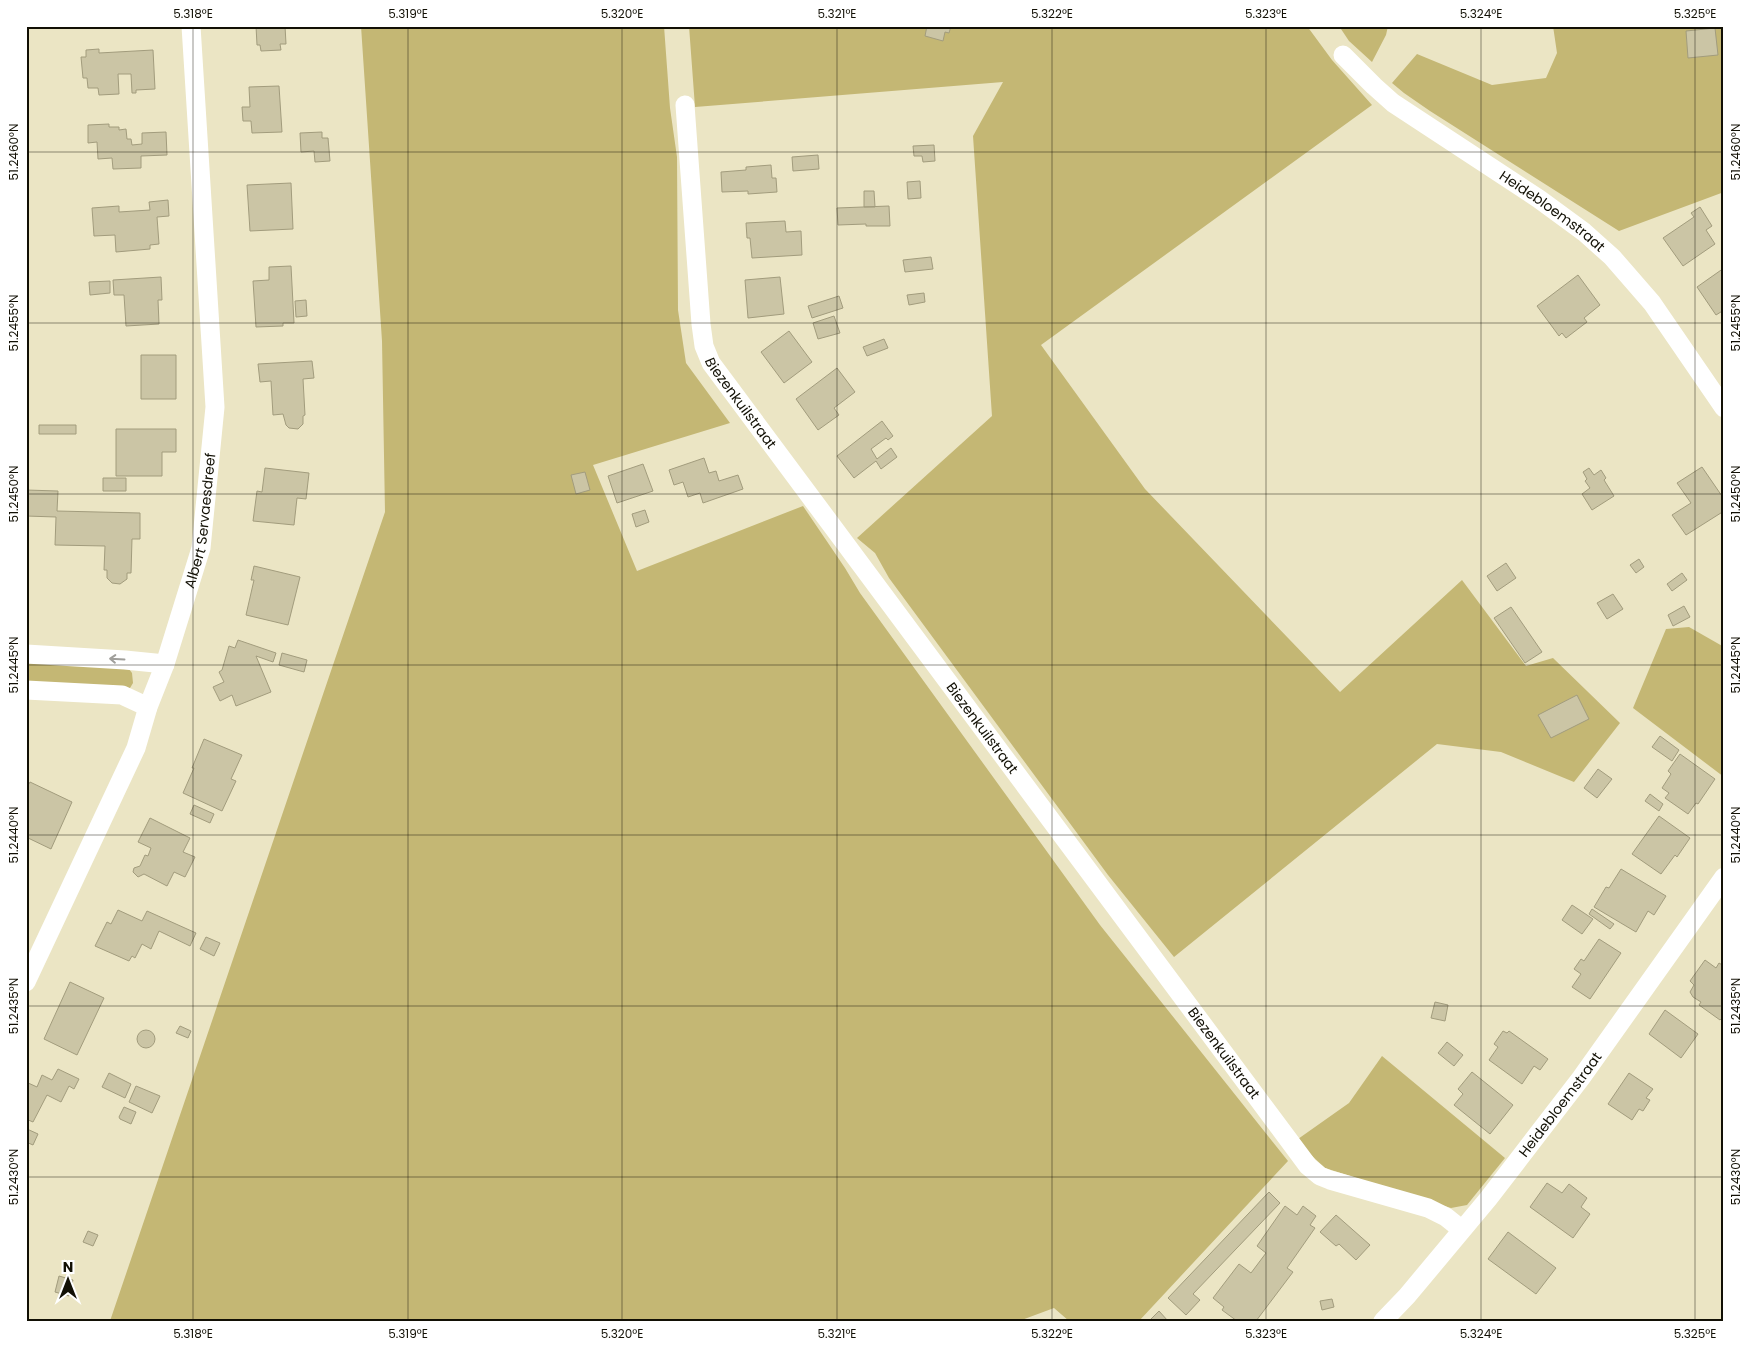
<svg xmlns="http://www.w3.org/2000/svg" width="1750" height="1347" font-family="Poppins,sans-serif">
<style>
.green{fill:#c4b774}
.building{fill:#cbc5a5;stroke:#a29c7d}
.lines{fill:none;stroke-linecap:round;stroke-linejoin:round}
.street{stroke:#fff;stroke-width:19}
.oneway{stroke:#a09f9b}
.ticks{fill:none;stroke:#121005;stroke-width:1;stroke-opacity:0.45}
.labels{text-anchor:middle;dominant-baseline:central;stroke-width:5;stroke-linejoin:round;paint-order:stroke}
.street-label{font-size:14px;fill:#121005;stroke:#fff}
.neatline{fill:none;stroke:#121005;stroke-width:2}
.ticks-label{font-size:12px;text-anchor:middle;fill:#121005}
</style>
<rect width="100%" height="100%" fill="#ebe5c4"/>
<path class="green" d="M361 26H664L670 108 677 157 678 310 686 363 730 423 593 465 637 571 803 506 845 568 860 593 1100 925 1288 1161 1139 1321H1069L1054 1308 1019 1321H110L385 512 382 341Z
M689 26H1307L1332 60 1372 105 1041 345 1145 489 1340 692 1462 580 1526 666 1553 658 1620 723 1574 782 1501 752 1437 744 1174 957 1108 875 889 578 875 553 857 538 992 416 973 136 1003 82 695 107Z
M1339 26H1388L1386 35 1372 62 1349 41Z
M1553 26H1724V192L1619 231 1430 111 1404 93 1392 83 1417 54 1492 85 1546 78 1557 53Z
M1689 627 1724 647V777L1633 708 1666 629Z
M26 662 129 669 132 673 133 683 130 688 124 689 26 684Z
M1382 1056 1505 1158 1467 1205 1451 1208 1325 1168 1310 1154 1298 1139 1349 1103Z"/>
<path class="building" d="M256 26H285L286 44H280L281 50 261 51 260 45H257Z
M927 26H951L949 33 945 32 943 41 925 36Z
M1715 28 1718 55 1688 58 1686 31Z
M99 49V53L153 50 155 89 136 90V93H132L131 74H118L119 94 99 95 98 88H88L87 78H83L81 57H86V50Z
M279 86 282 132 252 133 251 121H243L242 107H250L249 87Z
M109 124V127H119V130L126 129 127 139H131L132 145 142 144V133L166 132 167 155 141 156V168L113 169 112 158 98 159 97 142 88 143V125Z
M322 132V138H328L330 161 315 162 314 151 301 152 300 133Z
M934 145 935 161 923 162 922 156H914L913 146Z
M818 155 819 169 793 171 792 157Z
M771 165 772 178H776L777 192 748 194V191L722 192 721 172 746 170V167Z
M920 181 921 198 908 199 907 182Z
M291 183 293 229 250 231 247 185Z
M864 191H874L875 207H864Z
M168 200 169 216 157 217 159 244 150 245V249L116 252 115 235 94 236 92 208 119 206V212L150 210 149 202Z
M889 206 890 226H866V224L838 225 837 208Z
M1700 207 1712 226 1706 230 1715 244 1683 266 1663 238 1694 217 1691 213Z
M785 221 786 232 801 231 802 255 752 258 750 238H747L746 223Z
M931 257 933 269 905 272 903 260Z
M291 266 294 323H283V326L256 327 253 281 269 280V267Z
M1724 268V310L1716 315 1697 287Z
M1578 275 1600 305 1584 318 1587 322 1566 338 1562 333 1559 336 1537 306Z
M161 277 162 300H158L159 324 126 326 124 295H114L113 280Z
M780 277 784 314 748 318 745 280Z
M110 281V293L90 295 89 282Z
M924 293 925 302 909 305 907 295Z
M839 296 843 308 812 318 808 306Z
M306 300 307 316 296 317 295 301Z
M834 316 840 333 818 339 813 323Z
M789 331 812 362 784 383 761 352Z
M884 339 888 348 867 356 863 347Z
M141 355H176V399H141Z
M312 361 314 378 303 379 305 415 303 416V424L298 429 289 428 286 425 283 414 273 415 271 381 260 382 258 364Z
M837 368 855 392 834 408 839 415 818 430 796 399Z
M882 421 893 436 888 440 886 438 871 449 877 459 891 448 897 457 881 469 876 461 854 478 837 456Z
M39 425H76V434H39Z
M116 429H176V452H162V476H116Z
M704 458 709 473 716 471 719 481 738 475 743 489 703 503 700 493 688 497 683 482 674 485 669 470Z
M643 464 653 491 617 503 608 476Z
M1702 467 1724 499V511L1686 535 1672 515 1691 503 1677 483Z
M265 468 309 473 306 499 297 498 294 525 253 521 257 491 262 492Z
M1589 468 1594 475 1601 470 1606 478 1604 480 1614 496 1592 510 1582 494 1590 488 1585 481 1587 479 1583 472Z
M585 472 590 490 576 494 571 475Z
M103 478H126V491H103Z
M26 490 58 491 57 511 140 513V539H132L131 573H127V579L120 584 112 583 107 578V570H104L105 546 55 545 56 517 26 516Z
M645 510 649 522 636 527 632 514Z
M1639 559 1644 567 1636 573 1630 565Z
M1506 563 1516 578 1497 591 1487 576Z
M254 566 300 577 288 625 246 615 254 580H251Z
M1682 573 1687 580 1672 591 1667 584Z
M1613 594 1623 609 1607 619 1597 603Z
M1684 606 1690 617 1673 626 1668 615Z
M1511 607 1542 652 1525 663 1494 618Z
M238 640 276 653 273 662 256 656 271 692 236 706 232 695 220 701 213 687 224 682 219 672 222 670 229 646 235 648Z
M282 653 307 660 304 672 279 665Z
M1577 695 1589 719 1551 738 1538 715Z
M1660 736 1679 750 1672 761 1652 747Z
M204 739 242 755 231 779 236 781 222 811 183 793 194 768H192Z
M1680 754 1715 779 1698 804 1696 803 1688 814 1665 798 1669 793 1662 788 1671 774 1668 771Z
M1598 769 1612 779 1597 798 1584 788Z
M30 782 72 802 51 849 26 837V789Z
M1650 794 1663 804 1659 811 1645 801Z
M194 805 214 814 210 823 190 814Z
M1659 816 1690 838 1677 857 1675 855 1661 874 1632 854Z
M150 818 190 838 183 852 195 857 185 877 174 872 167 886 144 874 138 877 133 872 134 868 140 866 145 855 148 856 151 848 138 842Z
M1621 869 1666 896 1654 915 1648 911 1636 932 1594 907 1606 887 1609 888Z
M1572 905 1593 919 1582 934 1562 920Z
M1592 909 1614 924 1610 929 1589 914Z
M118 910 142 921 147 911 196 933 190 946 159 931 151 949 142 944 135 958 132 956 129 961 95 946 107 922 111 924Z
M206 937 220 943 214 956 200 949Z
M1599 939 1621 953 1590 999 1572 987 1581 974 1574 969 1581 959 1584 961Z
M1705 960 1716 968 1719 963 1724 966V1016L1720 1020 1699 1005 1701 1002 1693 997 1690 992 1694 985 1690 981Z
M70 982 104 998 77 1055 44 1039Z
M1435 1002 1448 1005 1445 1021 1431 1018Z
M1665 1010 1698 1034 1681 1058 1649 1034Z
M180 1026 191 1031 188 1038 176 1033Z
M137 1039a9 9 0 1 1 18 0a9 9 0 1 1-18 0Z
M1503 1031 1507 1033 1509 1031 1548 1059 1540 1070 1534 1066 1522 1084 1489 1060 1498 1047 1494 1044Z
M1447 1042 1463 1055 1454 1066 1438 1053Z
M58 1069 79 1079 74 1089 69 1086 61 1102 47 1095 33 1122 26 1119V1082L37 1087 42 1075 52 1080Z
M1472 1072 1513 1105 1490 1134 1454 1105 1463 1094 1458 1089Z
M109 1073 131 1084 125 1098 102 1087Z
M1629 1073 1653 1089 1646 1098 1650 1100 1643 1111 1639 1109 1632 1120 1608 1104Z
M136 1086 160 1096 152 1113 129 1102Z
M124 1107 136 1112 131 1124 120 1119 119 1117Z
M27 1129 38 1134 33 1145 26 1142Z
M1547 1183 1562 1193 1569 1184 1587 1198 1581 1207 1590 1214 1573 1238 1530 1207Z
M1269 1192 1280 1203 1193 1294 1200 1300 1186 1315 1168 1298Z
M1285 1206 1297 1215 1303 1206 1316 1216 1310 1225 1315 1228 1287 1268 1293 1272 1256 1321H1237L1222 1310 1224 1307 1213 1298 1239 1264 1251 1273 1266 1253 1257 1246Z
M1336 1215 1370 1245 1356 1260 1339 1244 1336 1246 1320 1232Z
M88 1231 98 1235 93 1246 83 1242Z
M1508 1232 1556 1268 1536 1294 1488 1259Z
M59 1276 73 1280 69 1296 55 1292Z
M1332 1299 1334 1307 1322 1310 1320 1301Z
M1159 1311 1168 1321H1149Z"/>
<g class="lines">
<g class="street">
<path id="s1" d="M1343 55 1374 86 1393 103 1539 199 1584 232 1612 257 1652 303 1724 408"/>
<path id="s2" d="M685 105 701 324 704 346 711 363 1308 1166 1320 1176 1330 1180 1428 1208 1446 1217 1461 1229"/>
<path d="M26 654 125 660 165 664"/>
<path d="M26 690 122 695 148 707"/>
<path id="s3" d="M26 982 136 748 148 707 165 664 201 548 215 407 191 26"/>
<path id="s4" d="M1383 1321 1407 1296 1488 1199 1581 1078 1724 877"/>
</g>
</g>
<defs><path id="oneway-shaft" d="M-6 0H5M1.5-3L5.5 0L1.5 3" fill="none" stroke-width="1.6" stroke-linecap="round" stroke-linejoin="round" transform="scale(1.25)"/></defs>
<use class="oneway" href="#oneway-shaft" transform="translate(117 659) rotate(-177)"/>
<path class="ticks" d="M193 26V1321M408 26V1321M622 26V1321M837 26V1321M1052 26V1321M1266 26V1321M1481 26V1321M1695 26V1321M26 152H1724M26 323H1724M26 494H1724M26 665H1724M26 835H1724M26 1006H1724M26 1177H1724"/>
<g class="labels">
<g class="street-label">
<text stroke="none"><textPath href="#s1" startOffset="262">Heidebloemstraat</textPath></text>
<text stroke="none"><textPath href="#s2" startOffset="310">Biezenkuilstraat</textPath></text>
<text stroke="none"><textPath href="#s3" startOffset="496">Albert Servaesdreef</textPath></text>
<text stroke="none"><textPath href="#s2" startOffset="715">Biezenkuilstraat</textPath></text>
<text stroke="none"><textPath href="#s2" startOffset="1120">Biezenkuilstraat</textPath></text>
<text stroke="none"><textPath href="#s4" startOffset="280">Heidebloemstraat</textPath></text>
</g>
</g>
<rect width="1750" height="1347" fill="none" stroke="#ffffff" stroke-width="55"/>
<g transform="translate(68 1280)" stroke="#ffffff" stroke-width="4" paint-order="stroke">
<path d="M0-4L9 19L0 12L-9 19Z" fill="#121005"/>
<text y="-8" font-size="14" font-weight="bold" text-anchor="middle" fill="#121005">N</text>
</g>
<rect x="28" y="28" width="1694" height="1292" class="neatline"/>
<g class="ticks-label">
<text x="193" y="18">5.318°E</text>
<text x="408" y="18">5.319°E</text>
<text x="622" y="18">5.320°E</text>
<text x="837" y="18">5.321°E</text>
<text x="1052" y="18">5.322°E</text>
<text x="1266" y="18">5.323°E</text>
<text x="1481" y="18">5.324°E</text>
<text x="1695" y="18">5.325°E</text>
<text transform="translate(14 152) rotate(-90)" y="4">51.2460°N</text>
<text transform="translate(1736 152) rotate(-90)" y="4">51.2460°N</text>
<text transform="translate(14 323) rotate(-90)" y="4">51.2455°N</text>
<text transform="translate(1736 323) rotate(-90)" y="4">51.2455°N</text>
<text transform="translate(14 494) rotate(-90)" y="4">51.2450°N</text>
<text transform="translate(1736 494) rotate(-90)" y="4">51.2450°N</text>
<text transform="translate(14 665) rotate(-90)" y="4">51.2445°N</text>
<text transform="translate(1736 665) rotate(-90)" y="4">51.2445°N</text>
<text transform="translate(14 835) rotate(-90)" y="4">51.2440°N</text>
<text transform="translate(1736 835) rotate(-90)" y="4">51.2440°N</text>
<text transform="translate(14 1006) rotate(-90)" y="4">51.2435°N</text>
<text transform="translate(1736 1006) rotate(-90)" y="4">51.2435°N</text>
<text transform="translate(14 1177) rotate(-90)" y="4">51.2430°N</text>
<text transform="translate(1736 1177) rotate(-90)" y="4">51.2430°N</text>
<text x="193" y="1338">5.318°E</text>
<text x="408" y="1338">5.319°E</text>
<text x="622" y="1338">5.320°E</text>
<text x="837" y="1338">5.321°E</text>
<text x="1052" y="1338">5.322°E</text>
<text x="1266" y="1338">5.323°E</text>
<text x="1481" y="1338">5.324°E</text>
<text x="1695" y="1338">5.325°E</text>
</g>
</svg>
